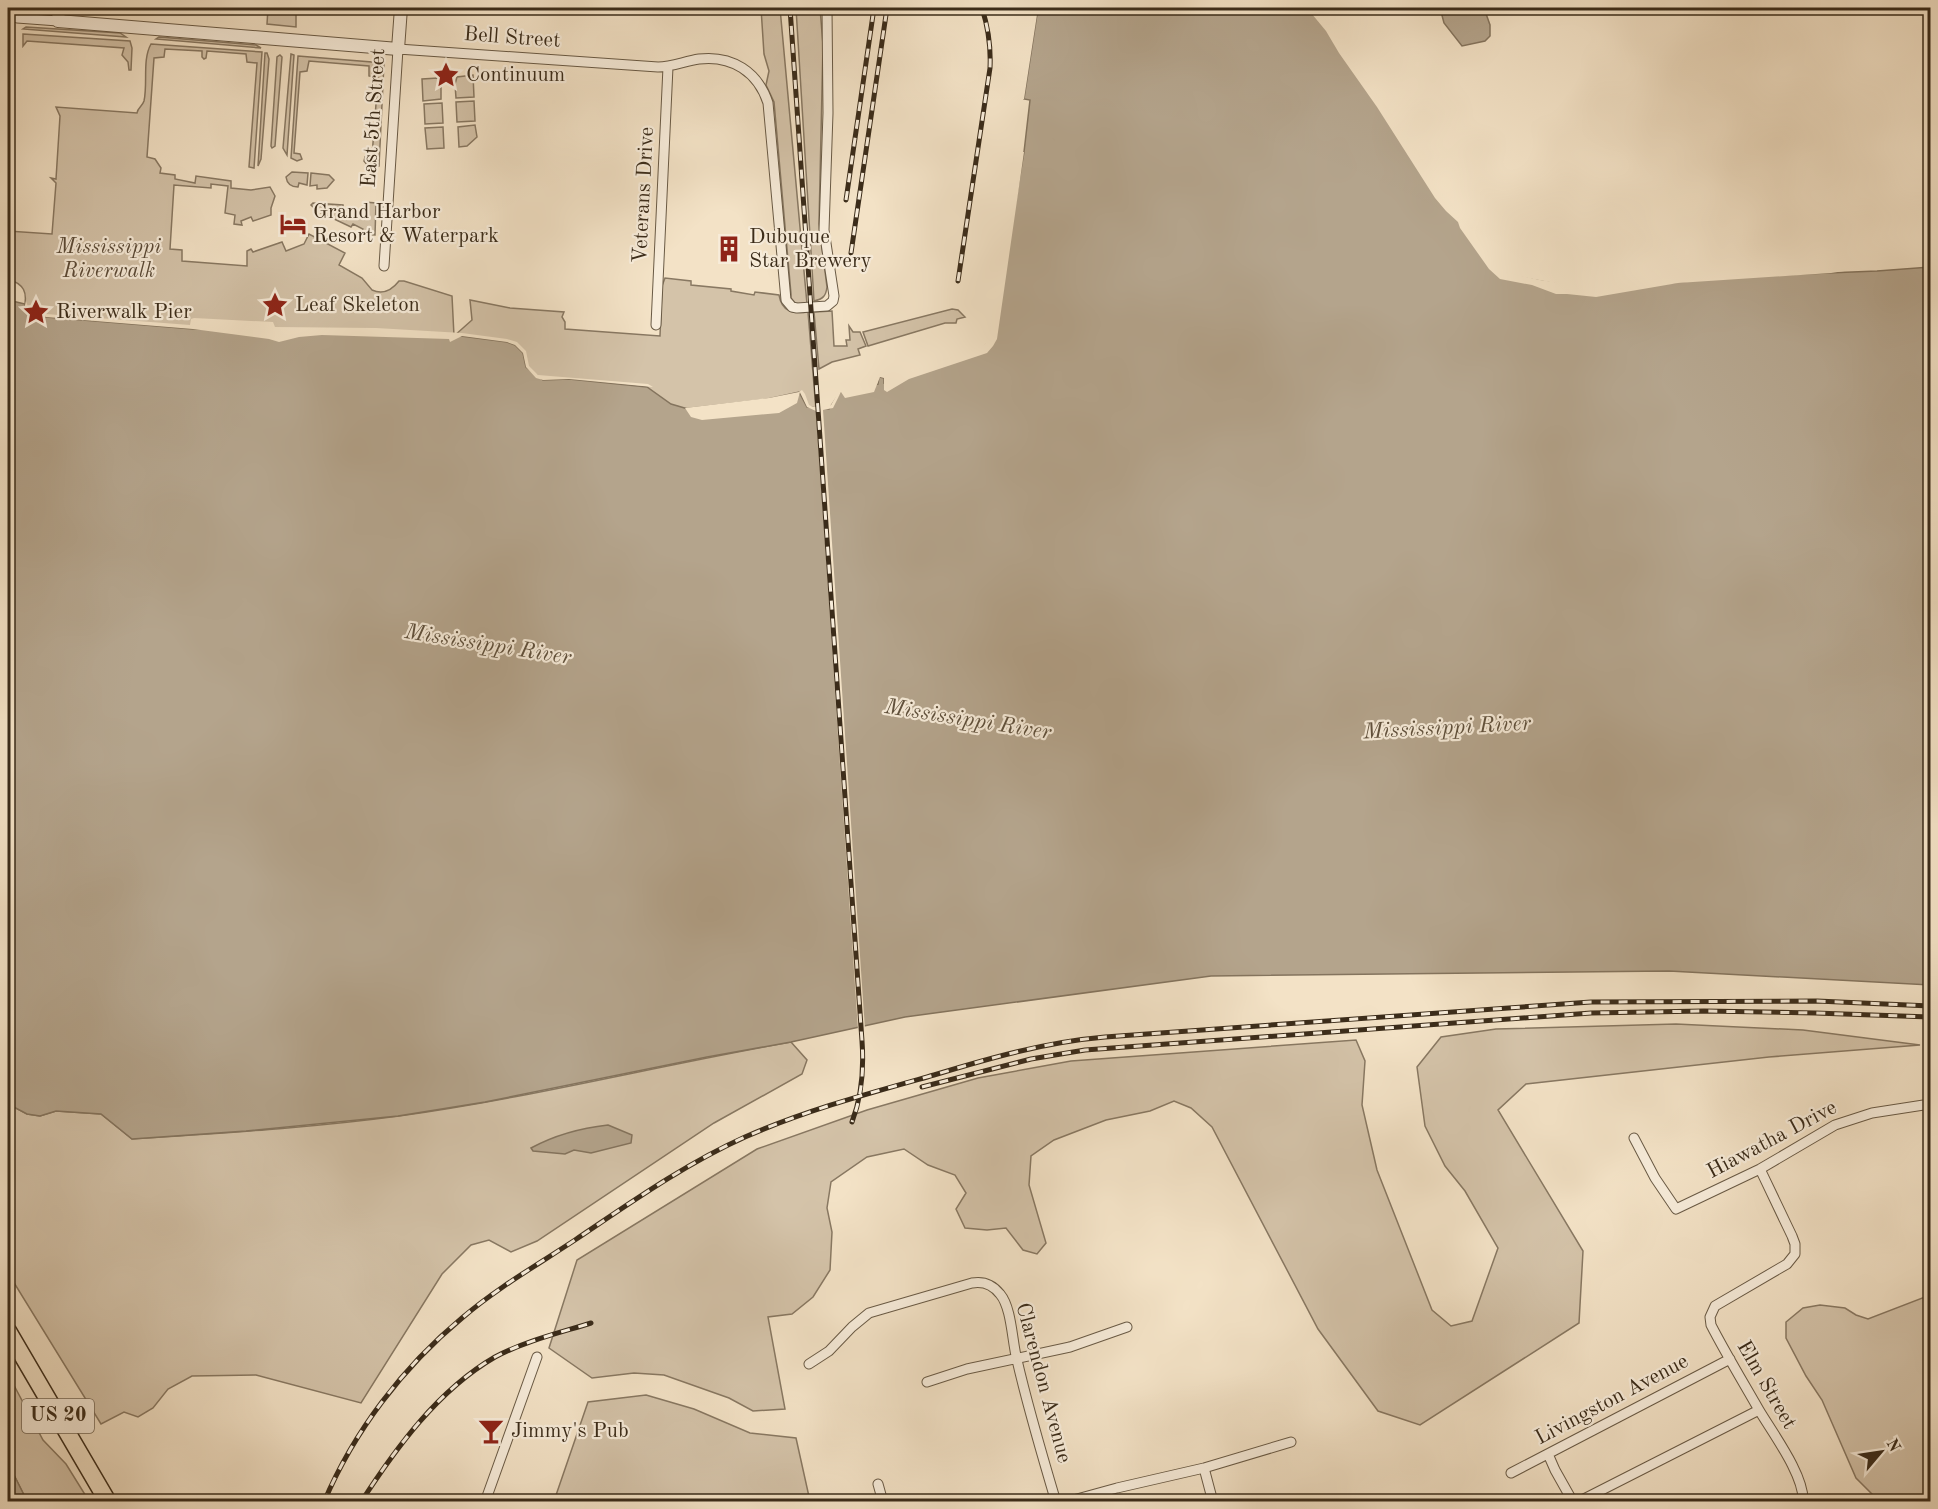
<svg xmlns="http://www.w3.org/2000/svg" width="1938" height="1509" font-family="'Old Standard TT',serif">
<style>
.green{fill:#d4c3a9;stroke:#887862;stroke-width:1.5}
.water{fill:#b4a48c;stroke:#84745e;stroke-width:1.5}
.pier{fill:#f3e2c6}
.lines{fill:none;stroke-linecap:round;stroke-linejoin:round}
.minor-casing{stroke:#695a45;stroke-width:11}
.tertiary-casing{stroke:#695a45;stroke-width:14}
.trunk-casing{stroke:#3b2c1a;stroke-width:19}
.minor{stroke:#f7ecda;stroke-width:9}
.tertiary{stroke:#f7ecda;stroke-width:12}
.trunk{stroke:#f3e2c6;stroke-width:16}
.rail-casing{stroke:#3b2c1a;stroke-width:5}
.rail{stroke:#f7ecda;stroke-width:3;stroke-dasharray:9;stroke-linecap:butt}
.labels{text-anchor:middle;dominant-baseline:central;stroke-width:4.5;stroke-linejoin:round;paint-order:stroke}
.shield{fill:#f7ecda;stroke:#736654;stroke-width:1.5}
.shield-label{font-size:20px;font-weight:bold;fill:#3b2c1a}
.street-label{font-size:21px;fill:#3b2c1a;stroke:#f7ecda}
.poi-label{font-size:21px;fill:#3b2c1a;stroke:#f7ecda;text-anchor:start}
.park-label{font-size:21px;font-style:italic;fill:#5a4a37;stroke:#f7ecda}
.water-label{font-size:22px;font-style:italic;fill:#5f503c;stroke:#f7ecda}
</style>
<rect width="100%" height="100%" fill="#f3e2c6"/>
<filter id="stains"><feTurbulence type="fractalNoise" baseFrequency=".00333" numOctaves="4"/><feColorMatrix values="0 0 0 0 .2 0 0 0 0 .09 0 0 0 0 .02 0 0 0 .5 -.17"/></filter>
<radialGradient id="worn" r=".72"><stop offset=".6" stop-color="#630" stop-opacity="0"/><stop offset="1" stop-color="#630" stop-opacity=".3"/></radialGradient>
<path class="green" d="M268 8H296V27L267 24Z
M761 8H780L807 304H796L791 298V294L774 102 766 85 769 71 764 54Z
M796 8H820L823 45 819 224 827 287C826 296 823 299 814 301Z
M26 27 120 33 126 37 23 29Z
M23 34 130 41 132 48 131 70H129L128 62 122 55 124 48 27 41 23 46Z
M159 37 256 45 261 48 156 39Z
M151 44 262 52 254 168 249 167 257 63 247 62 246 54 207 51 206 58 204 59 202 57V51L165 49 164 57 154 58 147 157 155 159 161 168 160 173 175 175V179L195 183 196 176 231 181V188L251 190 270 187 275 196 271 208V215L253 221 251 217 241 221 242 225 234 224 235 215 225 213 228 186 211 184V188L174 185 170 249 182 250V261L247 266V251L251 249 253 252 282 242 286 251 304 244 309 234 345 253 339 265 362 278 372 290C383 295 392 290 399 281H404L452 296 454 336 472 320 470 300 510 308 564 312 562 317 565 322V329L660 336 662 286 665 278 691 281V285L731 289V291L754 295 755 292 779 295C782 312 793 314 808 312L816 410 786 397 666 411 193 329 46 317 24 309C28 292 24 284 8 279V231L52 234 56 183 51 178 56 179 60 116 56 107 137 113C138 107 142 107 144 101 148 83 142 60 151 44Z
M265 53H267L269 59 261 159 258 166Z
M291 54 294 55 287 155 283 148Z
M280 55 282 57 275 146 272 148 271 146 277 57Z
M298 56 384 63 379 166H368L364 161 365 157 372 156 378 78 369 76V66L309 61 307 71 300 72 294 153 300 154 302 159 297 161 291 158Z
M473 75 474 97 456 98 455 84 457 77Z
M438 78 441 85V99L423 101 422 79Z
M474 101 475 121 457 122 456 102Z
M442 103 443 123 425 124 424 104Z
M475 125 477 137 467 146 459 147 458 127Z
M443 127 444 148 427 149 425 128Z
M292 172 308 173 307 185 299 183 298 187C291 187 287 184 286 177Z
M311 173 329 175 334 180 327 188 317 189V185L310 186Z
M364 202 376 203 375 235 361 234 363 229 353 224 351 227 317 211 311 205 313 203 343 205V210L363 211Z
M952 309 958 310 965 317 957 319 956 323H945L868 346 863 332Z
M832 311 834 346H847L846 340H850L849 326 853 332H860L866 346 858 349 860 355 832 362 819 369 814 312Z
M1676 1024 1803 1030 1920 1045 1769 1057 1526 1084 1498 1110 1583 1251 1579 1323 1420 1425 1378 1411 1318 1329 1212 1127 1191 1108 1174 1101 1150 1111 1106 1120 1054 1140 1031 1156 1029 1185 1046 1243 1037 1254 1023 1250 1006 1228 987 1230 965 1228 956 1209 966 1193 955 1175 928 1165 904 1149 867 1157 831 1182 827 1208 832 1232 830 1270 813 1297 792 1314 768 1317 785 1409 753 1411 729 1398 664 1375 634 1373 592 1378 549 1348 577 1260 757 1149 867 1110 978 1078 1071 1061 1356 1040 1365 1061 1362 1105 1377 1170 1432 1310 1451 1326 1472 1321 1498 1248 1465 1191 1445 1166 1425 1126 1417 1067 1441 1037 1496 1029Z
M791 1042 807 1060 802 1074 714 1123 537 1241 511 1252 489 1240 471 1245 442 1274 361 1403 256 1375 192 1376 168 1389 153 1408 138 1417 124 1412 101 1424 8 1273V1109L14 1107 27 1114 40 1116 56 1111 101 1114 132 1139C221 1133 310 1128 399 1116 530 1098 660 1065 791 1042Z
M1930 1295V1501H1879L1856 1478 1822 1400 1806 1376 1786 1338V1322L1803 1308 1820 1305 1845 1308 1856 1315 1868 1319Z
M8 1374 43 1440 66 1464 89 1501H27L8 1463Z
M646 1395 694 1409 750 1433 796 1438 810 1501H554L588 1402Z"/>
<path class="water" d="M1038 8H1313L1433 189 1502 274 1595 291 1727 277 1877 271 1930 267V985L1669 971 1211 976 905 1017 791 1042 707 1057 485 1102 398 1116 246 1131 132 1139 101 1114 56 1111 40 1116 27 1114 14 1107 8 1109V300L25 304 24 309 46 317 193 329H272L461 336 507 342 515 345 523 353 526 367 543 380 569 379 647 387 671 404 688 409 740 405 799 392 807 407 829 409 841 391 878 384 879 377 884 378V383L981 350 992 338 1024 152 1030 100 1024 99Z
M1440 8H1484L1490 25V36L1485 41 1462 46 1444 23Z
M608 1125 632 1135 631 1143 591 1153 574 1150 565 1154 533 1151 531 1148C555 1135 581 1128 608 1125Z
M8 1463 27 1501H8Z"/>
<path class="pier" d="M1035 8H1038L1024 99H1021Z
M1307 8H1317L1428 168 1436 187 1449 203 1462 214 1495 263 1504 272 1540 280 1595 288 1618 286 1657 279 1858 269 1831 273 1678 283 1596 297 1567 294H1556L1532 285 1500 279 1489 269 1460 228 1458 222 1446 211 1435 198 1377 107 1339 53 1326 31Z
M1013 151 1024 152 997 339 993 346 987 353 909 379 887 392 884 390V378L880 377 874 392 845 398 841 392 833 408 823 410 865 1029 858 1030 816 411 807 407 800 392 797 403 779 413 702 420 691 417 685 408 769 398 799 392 802 390 805 394 809 405 813 407 828 406 831 405 835 398 840 384 864 377 876 380 879 374 886 376 887 380 980 347 985 344 990 331Z
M26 301 28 307 46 314 190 325 191 319 194 318 273 322 275 327 376 328 462 333 507 339 517 342 526 351 529 366 538 375 648 384 653 387 569 379 543 380 536 378 526 367 523 353 515 345 507 342 462 336 450 342 449 339 322 335 299 337 279 342 269 339 193 329 46 317 24 309Z"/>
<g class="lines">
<g class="minor-casing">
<path id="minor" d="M17 18 58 21
M384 266 398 49 658 67C672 67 685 61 699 59 732 55 758 72 768 103L786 300 792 307 797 308 827 306 833 301 834 296 824 230 828 113 827 8
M656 325 668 67
M1634 1138 1655 1178 1676 1209 1760 1169 1835 1125 1872 1113 1930 1104
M1760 1169 1792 1236 1795 1244V1254L1787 1264 1715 1306 1710 1317 1711 1325C1726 1354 1743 1382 1759 1410 1772 1432 1805 1476 1803 1502
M809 1364 829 1351 852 1327 869 1313 972 1283C983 1281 993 1285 1000 1294 1012 1308 1012 1342 1017 1360 1028 1408 1042 1455 1056 1502
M927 1382 967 1369 1070 1347 1127 1327
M1548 1454 1555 1470 1573 1502
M1204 1468 1213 1502
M1511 1473 1730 1359
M878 1484 883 1502
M485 1502 537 1357
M1066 1502 1117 1488 1204 1468 1291 1442
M1578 1502 1759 1410"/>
</g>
<g class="tertiary-casing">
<path id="tertiary" d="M59 8 58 21 398 49 401 8"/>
</g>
<g class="trunk-casing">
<path id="trunk" d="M8 1331 108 1502"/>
</g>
<use href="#minor" class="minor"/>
<use href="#tertiary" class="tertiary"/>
<use href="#trunk" class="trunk"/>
<g class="rail-casing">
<path id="rail" d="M790 8 862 1041C864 1069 862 1096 852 1122
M846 200 874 8
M851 253 887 8
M958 281 990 68C991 48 988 27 982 8
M922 1087 1031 1059 1085 1050 1591 1013 1704 1011 1815 1013 1930 1017
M324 1502C354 1431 403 1367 462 1318 497 1288 537 1265 575 1240 630 1203 685 1164 745 1137 806 1110 870 1093 934 1075 990 1058 1046 1042 1105 1037L1591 1002 1817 1001 1930 1006
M361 1502C396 1448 438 1390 495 1357 525 1341 559 1333 591 1323"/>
</g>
<use href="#rail" class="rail"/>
</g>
<defs>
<g id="sight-bare" transform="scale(2.07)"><path d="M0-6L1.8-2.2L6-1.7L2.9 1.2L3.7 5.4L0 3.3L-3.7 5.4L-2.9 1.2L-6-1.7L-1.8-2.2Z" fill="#8f2418" stroke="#f7ecda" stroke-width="2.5" paint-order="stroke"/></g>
<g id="hotel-bare" transform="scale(2.07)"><path d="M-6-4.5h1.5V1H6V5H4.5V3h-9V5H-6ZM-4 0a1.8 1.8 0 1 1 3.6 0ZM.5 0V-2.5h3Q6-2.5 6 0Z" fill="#8f2418" stroke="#f7ecda" stroke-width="2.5" paint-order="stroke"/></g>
<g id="building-bare" transform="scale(2.07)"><path d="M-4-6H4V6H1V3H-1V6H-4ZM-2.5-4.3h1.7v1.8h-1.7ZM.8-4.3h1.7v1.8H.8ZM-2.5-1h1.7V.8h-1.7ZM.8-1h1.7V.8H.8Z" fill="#8f2418" stroke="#f7ecda" stroke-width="2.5" paint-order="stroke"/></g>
<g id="bar-bare" transform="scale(2.07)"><path d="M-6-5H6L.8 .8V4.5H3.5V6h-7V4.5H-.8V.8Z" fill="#8f2418" stroke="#f7ecda" stroke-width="2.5" paint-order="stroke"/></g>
</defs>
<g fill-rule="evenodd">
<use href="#sight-bare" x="446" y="75"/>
<use href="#hotel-bare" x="293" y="224"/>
<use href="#building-bare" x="729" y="249"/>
<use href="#sight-bare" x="275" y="305"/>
<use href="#sight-bare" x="36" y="312"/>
<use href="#bar-bare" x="491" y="1431"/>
</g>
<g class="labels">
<rect class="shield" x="22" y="1399" width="72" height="34" rx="4.5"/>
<g class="shield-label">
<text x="58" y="1416">US 20</text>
</g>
<g class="street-label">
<text transform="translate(512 38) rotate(4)">Bell Street</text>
<text transform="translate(374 118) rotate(-86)">East 5th Street</text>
<text transform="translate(644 195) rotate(-87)">Veterans Drive</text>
<text transform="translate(1772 1140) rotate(-28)">Hiawatha Drive</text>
<text transform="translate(1043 1383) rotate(75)">Clarendon Avenue</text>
<text transform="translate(1766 1385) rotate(60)">Elm Street</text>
<text transform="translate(1612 1400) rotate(-28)">Livingston Avenue</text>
</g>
<g class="poi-label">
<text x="466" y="75">Continuum</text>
<text x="313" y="212">Grand Harbor<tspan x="313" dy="24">Resort &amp; Waterpark</tspan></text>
<text x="749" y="237">Dubuque<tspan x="749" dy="24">Star Brewery</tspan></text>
<text x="295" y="305">Leaf Skeleton</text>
<text x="56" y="312">Riverwalk Pier</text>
<text x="511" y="1431">Jimmy's Pub</text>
</g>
<g class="park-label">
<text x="109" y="247">Mississippi<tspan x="109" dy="24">Riverwalk</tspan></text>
</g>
<g class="water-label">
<text transform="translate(488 645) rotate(9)">Mississippi River</text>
<text transform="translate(968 720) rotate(9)">Mississippi River</text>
<text transform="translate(1447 728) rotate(-3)">Mississippi River</text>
</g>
</g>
<rect width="1938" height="1509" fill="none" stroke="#f3e2c6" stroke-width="30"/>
<rect x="9" y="9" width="1920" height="1491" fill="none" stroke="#3b2c1a" stroke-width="3"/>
<rect x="15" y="15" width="1908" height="1479" fill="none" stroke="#3b2c1a" stroke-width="1.5"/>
<g transform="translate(1881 1452) rotate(61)" stroke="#f7ecda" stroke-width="4.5" paint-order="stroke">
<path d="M0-4.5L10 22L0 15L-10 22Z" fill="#3b2c1a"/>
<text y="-9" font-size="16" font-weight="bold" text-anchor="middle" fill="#3b2c1a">N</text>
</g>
<rect width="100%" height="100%" filter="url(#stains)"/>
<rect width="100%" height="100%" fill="url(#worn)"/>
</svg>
